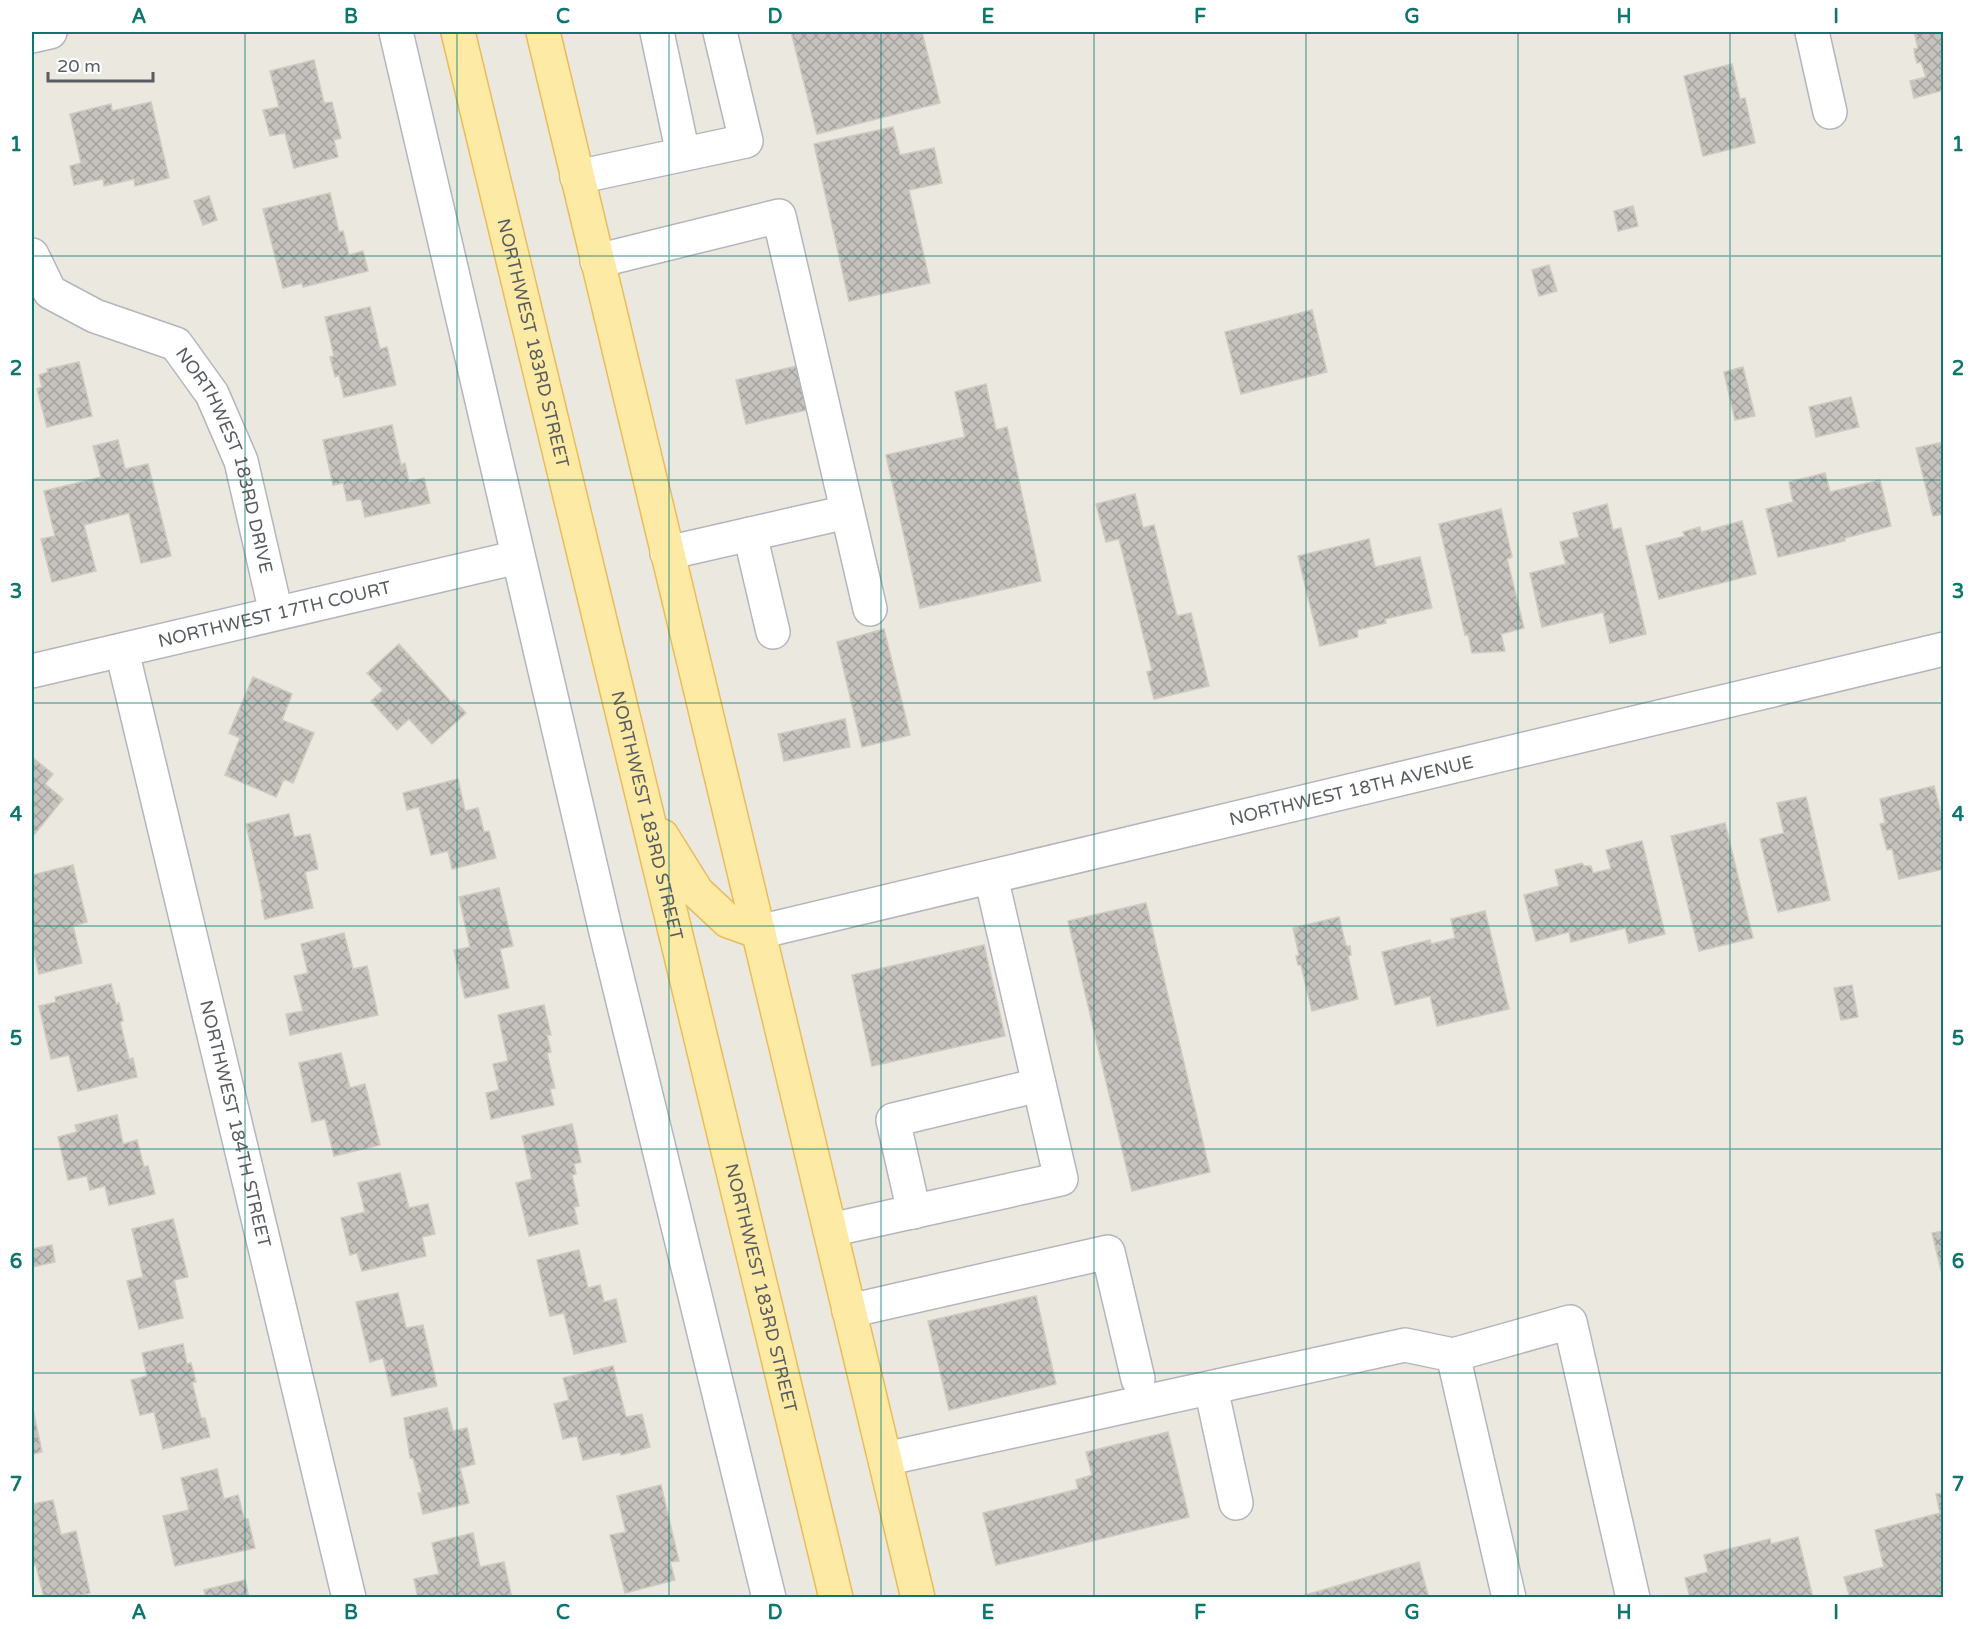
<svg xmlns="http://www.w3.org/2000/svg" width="1975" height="1629" font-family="'Varela Round',sans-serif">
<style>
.building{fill:url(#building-cross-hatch);stroke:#d0cabf;stroke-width:1.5}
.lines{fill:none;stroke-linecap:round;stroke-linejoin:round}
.minor-casing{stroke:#b3b6bb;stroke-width:36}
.major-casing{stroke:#ebbc59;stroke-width:36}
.minor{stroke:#fff;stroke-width:33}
.major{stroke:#fceaa5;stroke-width:33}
.grid{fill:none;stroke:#0f766e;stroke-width:1.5;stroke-opacity:0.55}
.labels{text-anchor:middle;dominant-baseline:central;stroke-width:4.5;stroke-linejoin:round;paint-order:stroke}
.street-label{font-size:18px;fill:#595d61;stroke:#fff}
.neatline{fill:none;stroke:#0f766e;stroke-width:2}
.grid-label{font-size:20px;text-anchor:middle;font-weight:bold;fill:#0f766e}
</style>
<defs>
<pattern id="building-cross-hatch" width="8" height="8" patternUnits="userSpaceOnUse" patternTransform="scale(1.5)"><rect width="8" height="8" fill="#c6c3be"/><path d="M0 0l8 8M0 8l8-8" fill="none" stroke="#a4a29e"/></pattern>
</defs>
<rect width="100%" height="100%" fill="#ebe8e0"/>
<path class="building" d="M791 32H922L940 103 817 134Z
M1914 32H1944V90L1914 98 1910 81 1926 77 1921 62 1917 63 1915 56 1914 49 1918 48Z
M314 60 324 103 332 102 336 119 341 138 334 140 338 157 294 168 285 133 270 136 263 110 279 107 270 71Z
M1732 64 1740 99 1745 98 1755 143 1703 156 1684 76Z
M151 102 169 178 135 186 134 179 104 186 103 179 74 185 70 166 81 163 70 114 111 104 112 111Z
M893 127 900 155 934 148 942 183 909 190 930 283 849 301 814 144Z
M330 193 339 232 343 231 349 255 363 251 368 271 303 287 302 283 283 288 263 209Z
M209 196 217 220 203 225 194 201Z
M1633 206 1638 226 1618 231 1614 211Z
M1549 265 1557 291 1539 296 1532 270Z
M370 307 380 349 387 347 396 385 344 397 339 375 335 377 330 357 334 356 325 317Z
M1312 310 1327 372 1241 394 1225 332Z
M79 362 92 416 47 427 37 389 42 387 39 375 48 372 47 369Z
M797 366 807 410 746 424 736 380Z
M1743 367 1755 416 1735 420 1724 372Z
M986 384 996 430 1007 427 1041 581 920 608 886 455 965 437 955 392Z
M1851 397 1859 427 1816 437 1809 407Z
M392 425 401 465 405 463 409 482 424 478 430 503 365 517 361 499 347 501 343 483 333 485 323 440Z
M118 440 125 469 148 464 171 556 141 563 129 513 84 525 96 571 52 582 41 539 55 536 44 491 101 477 93 446Z
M1944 442V514L1933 516 1916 448Z
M1825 473 1830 492 1880 480 1891 526 1845 538V541L1778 557 1766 509 1793 502 1789 482Z
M1135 494 1143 528 1154 525 1177 616 1191 613 1209 686 1154 699 1147 672 1152 670 1119 539 1106 542 1096 504Z
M1607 504 1613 530 1621 528 1646 634 1610 643 1603 612 1542 627 1530 573 1566 564 1560 542 1579 537 1573 513Z
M1501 509 1512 557 1507 559 1524 628 1501 634 1505 651 1472 653 1468 634 1465 635 1439 524Z
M1742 521 1756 574 1659 599 1646 546 1685 536 1683 532 1700 527 1701 532Z
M1369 539 1375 567 1420 557 1432 608 1385 619 1386 623 1357 630 1358 637 1320 646 1298 556Z
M884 629 910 735 862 747 837 642Z
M399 644 451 702 454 700 466 713 432 744 409 719 397 730 371 701 383 690 367 673Z
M253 677 292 694 282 720 314 733 293 783 284 779 276 797 225 775 240 738 229 733Z
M845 719 850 747 784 761 778 734Z
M32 757 53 774 45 784 63 799 34 835 32 833Z
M458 779 465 811 478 808 484 832 489 831 496 858 452 869 448 851 431 855 419 807 407 810 403 793Z
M1934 786 1944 826V869L1899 879 1892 849 1887 850 1880 824 1885 823 1880 799Z
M1806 797 1830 900 1778 912 1760 839 1784 833 1777 803Z
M289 814 294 837 310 834 318 869 305 872 313 908 265 919 261 900H263L246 824Z
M1725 823 1753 938 1699 951 1671 836Z
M1642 841 1665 934 1629 943 1625 928 1571 942 1569 932 1536 941 1524 895 1559 886 1555 870 1582 863 1584 866H1591L1593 873 1611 869 1606 850Z
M73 865 87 922 73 926 82 963 39 974 32 944V875Z
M499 888 513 946 500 949 509 988 465 998 454 950 470 947 459 897Z
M1146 903 1210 1172 1132 1191 1068 921Z
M1485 911 1509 1009 1437 1026 1430 996 1395 1005 1382 952 1430 940 1431 944 1455 938 1451 919Z
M1339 917 1346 946H1350L1351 955 1348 956 1358 999 1312 1011 1301 965H1298L1296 956 1299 955 1293 928Z
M344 933 353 969 367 966 378 1015 290 1035 286 1014 303 1011 294 976 308 973 301 944Z
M984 945 1005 1036 872 1066 852 975Z
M111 984 116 1004 119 1003 123 1021 120 1022 129 1059 133 1058 137 1077 78 1091 69 1055 51 1059 39 1006 56 1002 55 997Z
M1852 985 1858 1017 1841 1020 1834 988Z
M544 1005 551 1035H547L551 1052 547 1053 555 1088 550 1089 554 1105 491 1119 486 1093 499 1090 493 1064 508 1061 498 1015Z
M341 1053 350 1088 365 1084 380 1145 334 1156 325 1119 312 1122 299 1063Z
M117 1115 123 1144 137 1140 144 1167 148 1166 155 1194 109 1205 105 1186 90 1190 87 1176 68 1180 58 1137 77 1132 75 1125Z
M572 1124 581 1162 574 1164 576 1174 572 1175 579 1206 574 1207 578 1224 529 1236 516 1183 532 1179 522 1136Z
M400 1173 409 1208 428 1204 435 1234 422 1237 426 1256 362 1271 357 1253 350 1255 341 1218 365 1212 358 1183Z
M173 1219 188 1277 174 1280 183 1318 139 1329 127 1281 143 1277 132 1229Z
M1944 1231V1283L1932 1233Z
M52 1245 55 1262 32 1267V1249Z
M579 1250 588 1288 600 1285 604 1302 616 1299 626 1342 574 1354 564 1313 550 1316 537 1260Z
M398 1293 406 1328 423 1325 437 1386 392 1396 383 1358 370 1362 356 1302Z
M1036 1296 1056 1384 949 1410 928 1321Z
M183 1344 187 1364 191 1363 196 1382H192L201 1418H205L210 1437 163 1449 154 1412 140 1415 131 1380 147 1376 142 1353Z
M613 1366 626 1417 642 1414 650 1447 621 1455 620 1452 583 1460 577 1436 563 1439 554 1404 569 1400 563 1378Z
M32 1405 42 1452 32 1454Z
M447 1408 453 1431 467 1428 475 1464 460 1468 469 1503 423 1514 418 1493H422L413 1458H410L404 1418Z
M1168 1432 1189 1517 996 1565 983 1513 1078 1489 1076 1480 1092 1475 1086 1452Z
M217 1469 224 1499 238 1495 244 1519H248L255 1548 175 1566 163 1516 189 1510 181 1478Z
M661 1485 679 1561 670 1562 675 1580 625 1593 610 1535 626 1532 617 1496Z
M1944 1493V1595L1932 1598H1850L1844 1577 1884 1567 1875 1530 1940 1513 1936 1494Z
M53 1500 61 1535 76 1531 90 1593 71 1598H44L36 1565 32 1566V1504Z
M473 1533 480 1567 504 1562 512 1598H418L414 1579 439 1574 432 1543Z
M1798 1537 1813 1598H1690L1685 1578 1708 1572 1704 1555 1770 1539 1771 1544Z
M1419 1562 1429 1598H1295Z
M245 1580 249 1598H206L204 1590Z"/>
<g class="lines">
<g class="minor-casing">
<g id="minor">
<path d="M396 32 606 932 769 1598"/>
<path d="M657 32 683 154"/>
<path d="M1812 32 1830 112"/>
<path d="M32 36 50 32"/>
<path d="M577 177 746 141 720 32"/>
<path id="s1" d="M32 255 50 292 95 316 176 344 212 394 241 461 276 613"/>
<path d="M597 261 779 216 870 609"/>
<path d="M750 534 773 632"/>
<path d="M667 553 847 512"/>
<path id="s2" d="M122 651 349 1598"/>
<path id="s3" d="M32 671 518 557"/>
<path id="s4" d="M759 932 1944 649"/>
<path d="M914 1212 893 1120 1039 1085"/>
<path d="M830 1230 1061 1179 991 877"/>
<path d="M849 1311 1108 1252 1138 1379"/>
<path d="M1453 1355 1509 1598"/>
<path d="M1211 1388 1236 1503"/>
<path d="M885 1459 1405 1345 1453 1355 1570 1322 1633 1598"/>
</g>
</g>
<g class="major-casing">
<g id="major">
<path id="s5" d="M458 32 836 1598"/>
<path d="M543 32 918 1598"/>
<path d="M662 836 697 892 728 921 759 932"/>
</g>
</g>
<use href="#minor" class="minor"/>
<use href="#major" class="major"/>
</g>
<path class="grid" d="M245 32V1598M457 32V1598M669 32V1598M881 32V1598M1094 32V1598M1306 32V1598M1518 32V1598M1730 32V1598M32 256H1944M32 480H1944M32 703H1944M32 926H1944M32 1149H1944M32 1373H1944"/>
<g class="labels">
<g class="street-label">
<text stroke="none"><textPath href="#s5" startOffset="320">NORTHWEST 183RD STREET</textPath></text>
<text stroke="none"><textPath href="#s1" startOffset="306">NORTHWEST 183RD DRIVE</textPath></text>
<text stroke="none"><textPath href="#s3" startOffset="249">NORTHWEST 17TH COURT</textPath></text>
<text stroke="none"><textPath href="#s4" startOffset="609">NORTHWEST 18TH AVENUE</textPath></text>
<text stroke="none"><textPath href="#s5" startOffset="806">NORTHWEST 183RD STREET</textPath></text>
<text stroke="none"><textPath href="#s2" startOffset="486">NORTHWEST 184TH STREET</textPath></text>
<text stroke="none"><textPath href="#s5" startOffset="1292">NORTHWEST 183RD STREET</textPath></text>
</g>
</g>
<rect width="1975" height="1629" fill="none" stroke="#ffffff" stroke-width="66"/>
<path d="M48 72v9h105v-9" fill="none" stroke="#595d61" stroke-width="3"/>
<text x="57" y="72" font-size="18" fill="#595d61" stroke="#ffffff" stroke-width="4.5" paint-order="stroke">20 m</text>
<rect x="33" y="33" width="1909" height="1563" class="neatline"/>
<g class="grid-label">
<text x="139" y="23">A</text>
<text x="351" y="23">B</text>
<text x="563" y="23">C</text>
<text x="775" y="23">D</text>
<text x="988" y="23">E</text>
<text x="1200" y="23">F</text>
<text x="1412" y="23">G</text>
<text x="1624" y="23">H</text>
<text x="1836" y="23">I</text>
<text x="16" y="151">1</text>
<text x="1958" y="151">1</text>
<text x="16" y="375">2</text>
<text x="1958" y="375">2</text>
<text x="16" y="598">3</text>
<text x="1958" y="598">3</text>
<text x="16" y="821">4</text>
<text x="1958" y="821">4</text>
<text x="16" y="1045">5</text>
<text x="1958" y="1045">5</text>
<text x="16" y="1268">6</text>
<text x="1958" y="1268">6</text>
<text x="16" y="1491">7</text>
<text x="1958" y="1491">7</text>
<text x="139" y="1619">A</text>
<text x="351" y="1619">B</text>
<text x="563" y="1619">C</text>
<text x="775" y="1619">D</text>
<text x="988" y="1619">E</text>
<text x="1200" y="1619">F</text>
<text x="1412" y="1619">G</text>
<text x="1624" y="1619">H</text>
<text x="1836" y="1619">I</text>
</g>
</svg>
